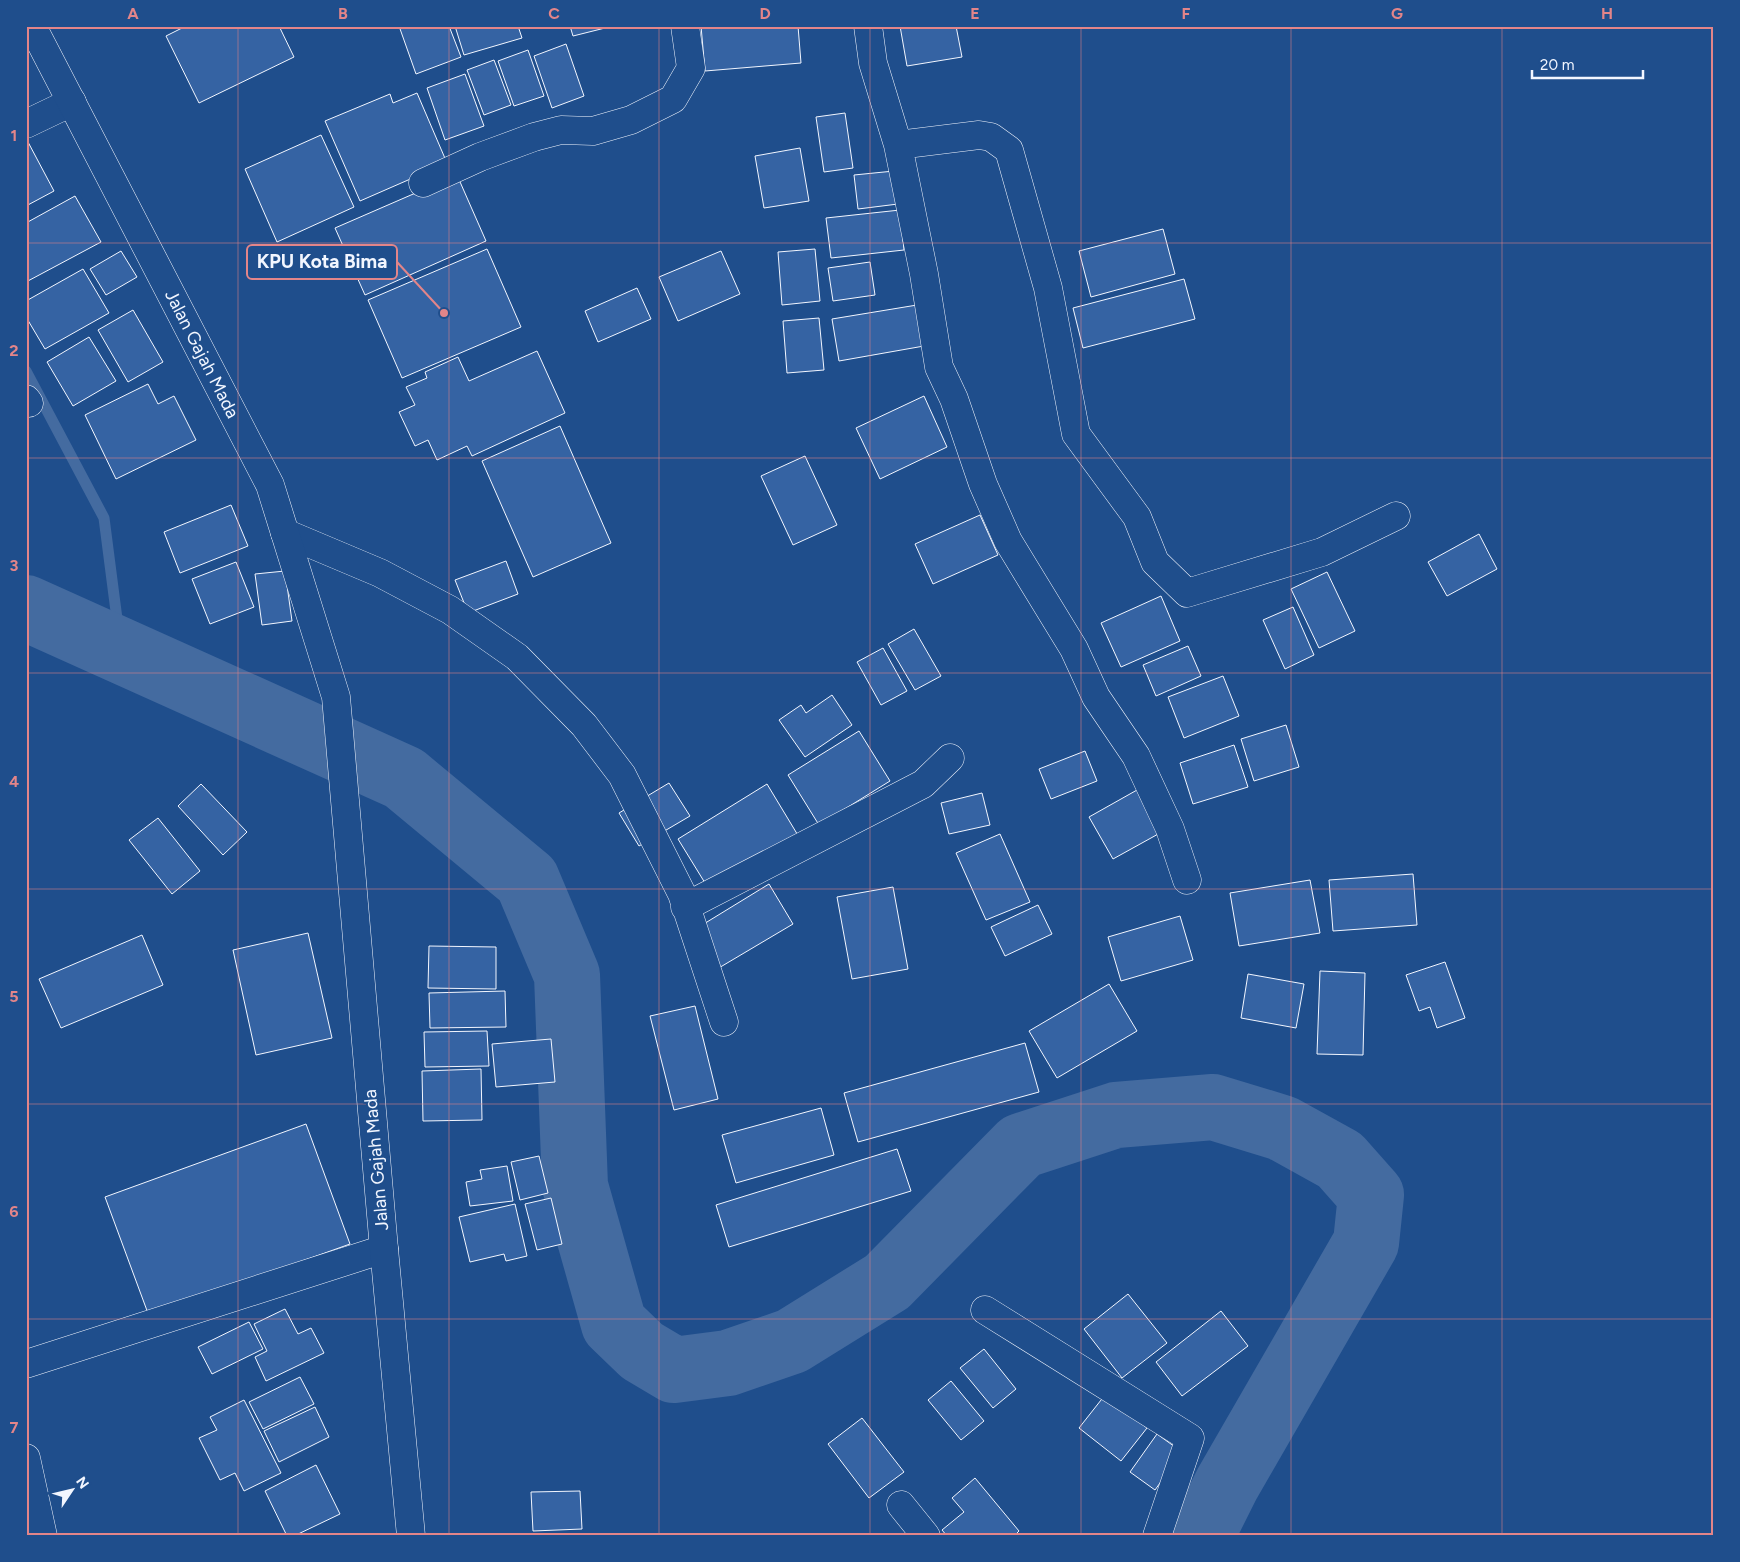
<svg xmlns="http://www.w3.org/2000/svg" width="1740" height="1562" font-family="Figtree,sans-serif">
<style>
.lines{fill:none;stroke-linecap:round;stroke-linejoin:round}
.stream{stroke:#446ba0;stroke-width:11}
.river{stroke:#446ba0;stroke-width:66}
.building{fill:#3563a3;stroke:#f2f6ff}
.minor-casing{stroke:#f2f6ff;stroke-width:29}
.major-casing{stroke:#f2f6ff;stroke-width:29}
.minor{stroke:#1f4e8c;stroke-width:28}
.major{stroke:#1f4e8c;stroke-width:28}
.grid{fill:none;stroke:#e38589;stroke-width:1;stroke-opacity:0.55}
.labels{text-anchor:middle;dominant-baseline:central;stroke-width:4;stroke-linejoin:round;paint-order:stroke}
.street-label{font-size:18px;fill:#f2f6ff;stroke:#1f4e8c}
.leader{fill:none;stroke:#e38589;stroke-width:2}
.callout-dot{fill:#e38589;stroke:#1f4e8c;stroke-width:2}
.callout{fill:#1f4e8c;stroke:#e38589;stroke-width:2}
.callout-label{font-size:19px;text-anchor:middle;font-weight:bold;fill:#f2f6ff}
.neatline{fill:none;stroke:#e38589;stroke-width:2}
.grid-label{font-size:16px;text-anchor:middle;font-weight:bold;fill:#e38589}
</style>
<rect width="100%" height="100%" fill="#1f4e8c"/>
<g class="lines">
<path class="stream" d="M26 371 104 518 121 650"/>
<path class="river" d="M26 608 404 778 527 880 567 975 575 1186 614 1324 642 1351 674 1370 728 1363 792 1341 887 1282 1021 1146 1116 1115 1213 1107 1282 1128 1340 1160 1371 1195 1366 1243 1227 1484 1207 1524 1205 1536"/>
</g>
<path class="building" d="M186 26H279L294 57 199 103 166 36Z
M399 26H449L461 57 416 74Z
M455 26H518L522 38 464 55Z
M570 26H613L573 36Z
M701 26H798L801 63 705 71Z
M900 26H956L962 57 907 66Z
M566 44 584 96 552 108 534 56Z
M528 50 544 96 514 106 498 61Z
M494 60 511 105 484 115 467 70Z
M465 74 484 126 445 140 427 88Z
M417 93 447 163 360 201 325 121 390 94 393 103Z
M845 113 853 168 824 172 816 117Z
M321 135 354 207 277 242 245 169Z
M28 142 54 191 26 206V143Z
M800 148 809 201 764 208 755 156Z
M894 171 898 204 858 209 854 175Z
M457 175 486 241 365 295 335 228Z
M75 196 101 242 26 282V223Z
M900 210 904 250 831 258 826 218Z
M1163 229 1175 274 1091 297 1079 251Z
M487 249 521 327 402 378 368 300Z
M815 249 820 301 782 305 778 252Z
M121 251 137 277 106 295 90 269Z
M721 251 740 294 678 321 659 277Z
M870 262 875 295 833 301 828 268Z
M83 269 109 313 45 349 26 317V301Z
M1184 279 1195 319 1083 348 1073 308Z
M637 288 651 319 598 342 585 311Z
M917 305 924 346 839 361 832 319Z
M133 310 163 362 128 382 98 330Z
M819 318 824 370 787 373 783 321Z
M89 337 116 381 73 406 47 362Z
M537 351 565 413 472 456 467 446 437 460 428 440 415 446 399 412 415 405 406 387 427 378 425 372 458 357 469 381Z
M148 384 158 404 174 396 196 440 116 479 85 415Z
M924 396 947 447 880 479 856 428Z
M560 426 611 543 533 577 482 461Z
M805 456 837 525 793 545 761 476Z
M231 505 248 546 180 573 164 532Z
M980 515 998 555 933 584 915 544Z
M1479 534 1497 569 1447 596 1428 562Z
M506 561 518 594 468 613 455 580Z
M236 562 254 607 210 624 192 579Z
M285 571 292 621 262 625 255 574Z
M1327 572 1355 631 1319 648 1291 589Z
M1161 596 1180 641 1121 667 1101 623Z
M1293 607 1314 655 1285 669 1263 620Z
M914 629 941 676 915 690 888 644Z
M1188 646 1201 676 1156 696 1143 665Z
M883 648 907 691 881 705 857 662Z
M1223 676 1239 716 1184 738 1168 697Z
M832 695 852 725 805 757 779 720 801 705 806 713Z
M1286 725 1299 767 1254 781 1241 739Z
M859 731 890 781 819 825 788 775Z
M1234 745 1248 787 1193 804 1180 763Z
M1085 751 1097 781 1051 799 1039 769Z
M669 783 690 816 639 846 619 813Z
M201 784 247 832 223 855 178 806Z
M767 784 802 842 713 896 678 839Z
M1137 790 1160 833 1113 859 1089 817Z
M982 793 990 825 949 834 941 803Z
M158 818 200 871 172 894 129 840Z
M1000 834 1030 902 986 920 956 853Z
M1413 874 1417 925 1333 931 1329 880Z
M1310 880 1320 933 1239 946 1230 893Z
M769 884 793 924 712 972 689 933Z
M893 887 908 969 852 979 837 897Z
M1038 905 1052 934 1005 956 991 927Z
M1180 916 1193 960 1121 981 1108 937Z
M308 933 332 1038 256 1055 233 950Z
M142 935 163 985 61 1028 39 979Z
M429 946 496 947V989L428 988Z
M1445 962 1465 1018 1437 1028 1430 1007 1419 1011 1406 975Z
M1320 971 1365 973 1363 1055 1317 1054Z
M1248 974 1304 984 1296 1028 1241 1018Z
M1109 984 1137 1031 1057 1078 1029 1031Z
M505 991 506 1027 430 1028 429 993Z
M695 1006 718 1099 674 1110 650 1016Z
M487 1031 489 1066 425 1067 424 1032Z
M551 1039 555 1082 496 1087 492 1044Z
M1025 1043 1039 1092 858 1142 844 1093Z
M481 1069 482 1120 423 1121 422 1071Z
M821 1108 834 1155 736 1183 722 1135Z
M306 1124 350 1244 149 1316 105 1197Z
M897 1149 911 1191 729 1247 716 1205Z
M539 1156 548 1193 520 1200 511 1162Z
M507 1166 513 1201 470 1206 466 1182 482 1179 480 1170Z
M551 1198 562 1244 537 1250 525 1204Z
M515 1204 527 1256 506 1261 504 1254 470 1262 459 1217Z
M1128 1294 1167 1343 1122 1378 1084 1329Z
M285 1309 298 1334 311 1328 324 1353 266 1381 255 1357 267 1351 254 1324Z
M1221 1311 1248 1346 1182 1396 1156 1362Z
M249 1322 263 1349 212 1374 198 1347Z
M984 1349 1016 1389 993 1408 960 1368Z
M300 1377 314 1404 263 1429 249 1402Z
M951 1381 984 1421 961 1440 928 1400Z
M1105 1395 1147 1428 1121 1461 1079 1428Z
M244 1400 281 1473 244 1491 235 1473 220 1480 199 1438 217 1430 210 1417Z
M315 1407 329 1437 279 1462 264 1431Z
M862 1418 904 1472 869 1498 828 1444Z
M1157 1434 1182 1452 1155 1490 1130 1472Z
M316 1465 340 1514 294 1536H287L265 1491Z
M975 1478 1019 1531 1014 1536H947L942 1530 964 1512 952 1498Z
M580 1491 582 1529 533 1531 531 1492Z"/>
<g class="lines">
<g class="minor-casing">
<path id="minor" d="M868 26 873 63 898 145 924 274 939 367 954 399 983 484 1008 541 1074 649 1096 697 1136 756 1170 829 1187 880
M26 124 72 102
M898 145 979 135 991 137 1009 150 1048 288 1076 434 1137 517 1155 562 1187 593 1322 552 1396 516
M423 183 480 157 534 137 561 130 593 131 631 120 673 99 691 68 685 26
M26 399 29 403
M285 533 380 573 450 610 517 657 584 725 622 775 682 894 724 1022
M685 907 923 784 950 758
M985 1310 1190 1438 1157 1536
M26 1364 384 1249
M26 1458 43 1536
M901 1505 926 1536"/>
</g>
<g class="major-casing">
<path id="major" d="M32 26 270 485 336 697 384 1249 411 1536"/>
</g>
<use href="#minor" class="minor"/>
<use href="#major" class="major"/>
</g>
<path class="grid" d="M238 26V1536M449 26V1536M659 26V1536M870 26V1536M1081 26V1536M1291 26V1536M1502 26V1536M26 243H1714M26 458H1714M26 673H1714M26 889H1714M26 1104H1714M26 1319H1714"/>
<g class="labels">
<g class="street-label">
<text transform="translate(202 354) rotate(63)">Jalan Gajah Mada</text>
<text transform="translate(376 1160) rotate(-95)">Jalan Gajah Mada</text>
</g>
</g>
<path class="leader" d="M444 313L397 262"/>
<circle class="callout-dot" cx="444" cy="313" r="5"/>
<rect class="callout" x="247" y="245" width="150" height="34" rx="5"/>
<g class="callout-label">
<text x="322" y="268">KPU Kota Bima</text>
</g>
<rect width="1740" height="1562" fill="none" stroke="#1f4e8c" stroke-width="55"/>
<g transform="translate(72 1490) rotate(55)" stroke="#1f4e8c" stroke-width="4" paint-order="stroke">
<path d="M0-4L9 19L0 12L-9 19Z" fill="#f2f6ff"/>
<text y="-8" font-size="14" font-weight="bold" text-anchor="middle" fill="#f2f6ff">N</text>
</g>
<path d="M1532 70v8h111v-8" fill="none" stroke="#f2f6ff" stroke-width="2.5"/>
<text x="1540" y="70" font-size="15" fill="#f2f6ff" stroke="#1f4e8c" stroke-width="4" paint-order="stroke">20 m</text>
<rect x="28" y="28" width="1684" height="1506" class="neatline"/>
<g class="grid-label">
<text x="133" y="19">A</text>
<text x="343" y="19">B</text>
<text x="554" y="19">C</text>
<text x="765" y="19">D</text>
<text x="975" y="19">E</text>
<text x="1186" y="19">F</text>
<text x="1397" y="19">G</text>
<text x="1607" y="19">H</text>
<text x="14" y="141">1</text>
<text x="14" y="356">2</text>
<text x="14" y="571">3</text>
<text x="14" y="787">4</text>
<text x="14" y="1002">5</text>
<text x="14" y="1217">6</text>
<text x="14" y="1433">7</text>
</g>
</svg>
